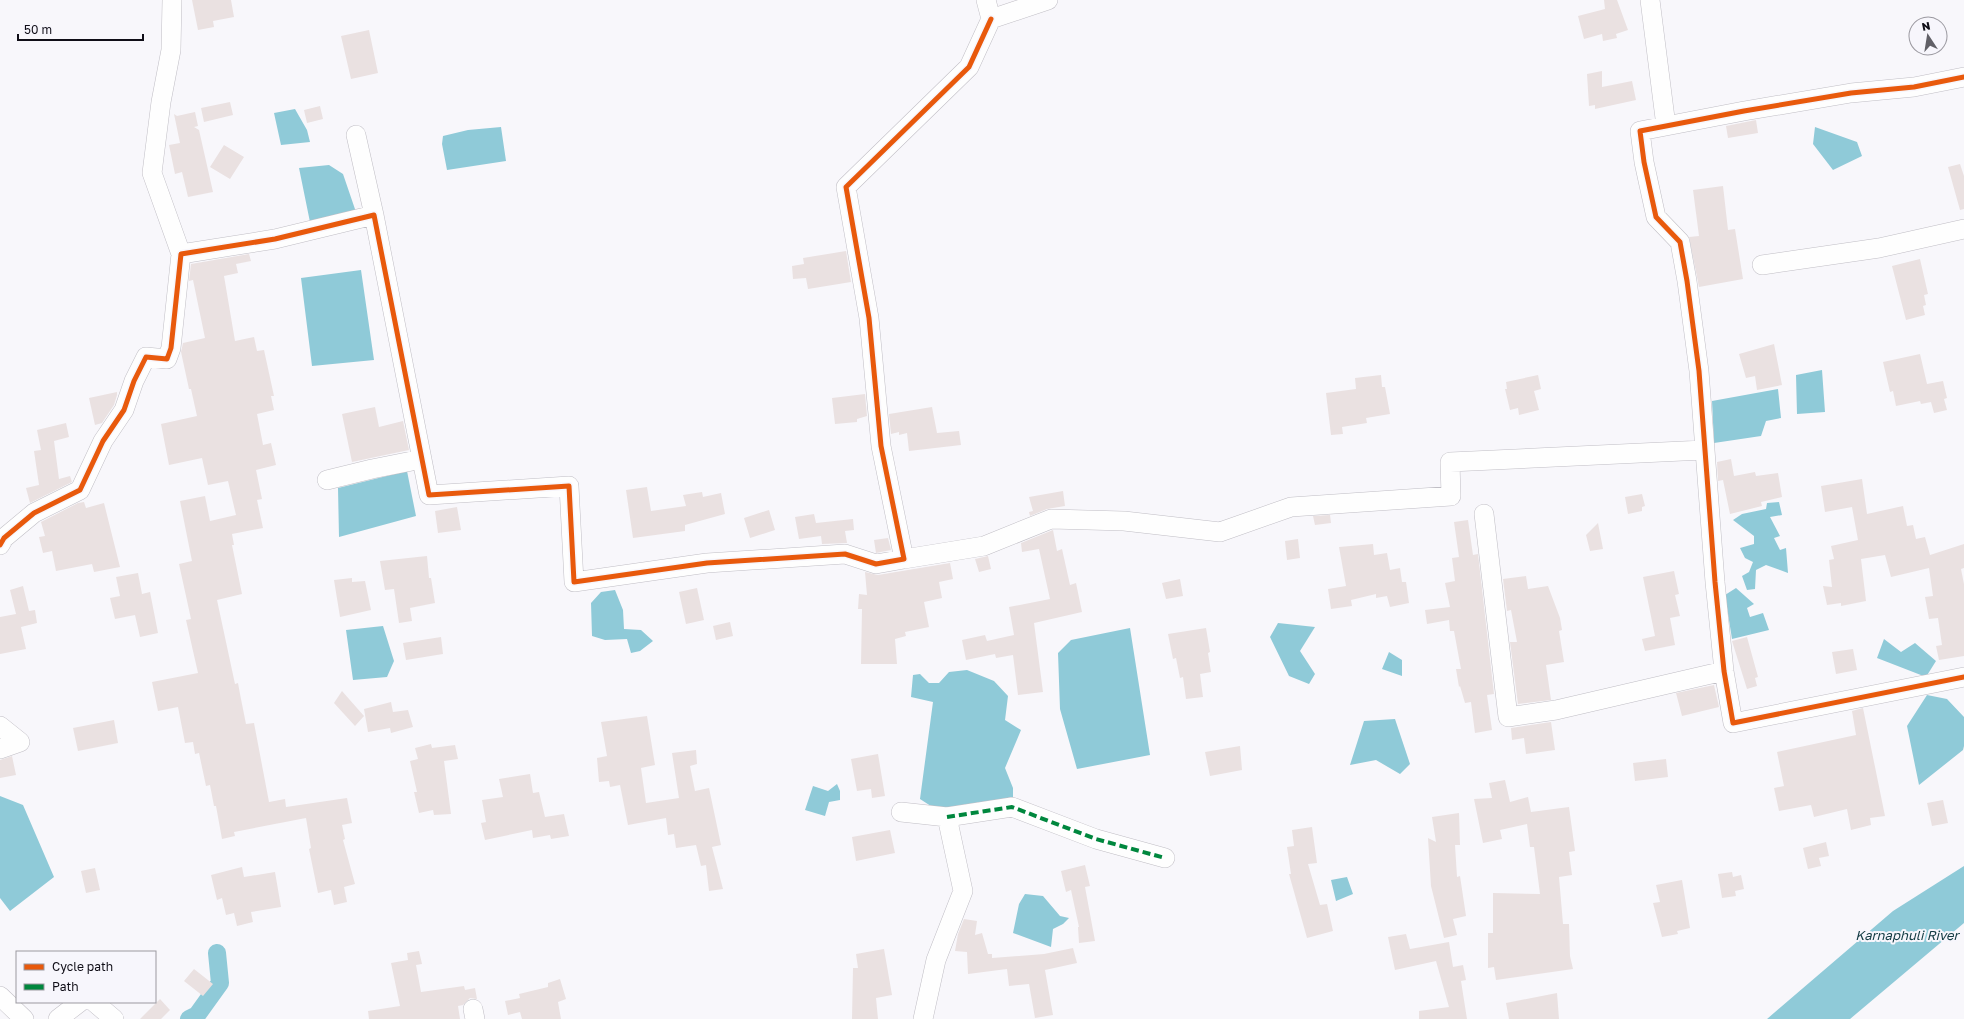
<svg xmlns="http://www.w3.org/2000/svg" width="1964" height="1019" font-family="'Golos Text',sans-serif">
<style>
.water{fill:#8fcad8}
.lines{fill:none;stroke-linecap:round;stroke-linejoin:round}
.canal{stroke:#8fcad8;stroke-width:18}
.building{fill:#eae1e1}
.street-casing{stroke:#c0bec5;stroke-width:20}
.street{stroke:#fefefe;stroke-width:19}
.quiet{stroke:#00873e;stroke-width:4;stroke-dasharray:8 4;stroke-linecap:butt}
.cycleway-casing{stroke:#f7f6fc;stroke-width:8}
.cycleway{stroke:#e8590c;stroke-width:5}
.labels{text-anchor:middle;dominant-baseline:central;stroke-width:4;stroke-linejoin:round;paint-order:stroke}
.water-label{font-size:13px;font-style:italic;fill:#133b43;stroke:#f7f6fc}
</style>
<rect width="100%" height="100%" fill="#f8f7fb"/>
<path class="water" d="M295 109 307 130 310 142 281 145 274 113Z
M501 127 506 161 447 170 442 144 443 136 468 130Z
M1815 127 1857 142 1862 156 1833 170 1813 144Z
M329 165 343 174 357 215 311 227 299 168Z
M361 270 374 360 312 366 301 278Z
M1822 370 1825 412 1797 414 1796 375Z
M1778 389 1781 418 1766 421 1761 436 1714 443 1712 401Z
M407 471 416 516 339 537 338 488Z
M1779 502 1782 515 1770 517 1780 536 1774 538 1780 550 1786 548 1788 573 1766 565 1756 570 1755 589 1747 590 1742 576 1749 572 1753 562 1745 558 1740 548 1754 544V536L1733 520 1742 514 1766 509 1767 503Z
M1736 588 1754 604 1747 608 1750 617 1763 613 1769 630 1732 639 1725 595Z
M615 590 623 610 624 629 641 630 653 641 640 651 631 653 627 639 605 640 592 636 591 603 601 592Z
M1278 623 1315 627 1300 651 1315 674 1309 684 1289 676 1270 637Z
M383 626 394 661 387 677 353 680 346 630Z
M1130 628 1150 755 1077 769 1060 709 1058 653 1071 640Z
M1884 639 1901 652 1915 643 1936 661 1926 677 1877 658Z
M1389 652 1402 660V676L1382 669Z
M967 670 994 681 1008 696 1005 720 1021 730 1005 768 1013 788V800L937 810 920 799 933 702 911 697 913 675 920 674 929 683H939L949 672Z
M1927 695 1947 699 1964 717V746L1963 750 1919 785 1907 726Z
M1395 719 1410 764 1400 774 1376 760 1350 765 1364 721Z
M837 784 840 791V800L829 802 825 816 805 810 813 786 828 791Z
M0 796 23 805 54 877 10 911 0 898Z
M1964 866V923L1850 1019H1767L1893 911Z
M1347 877 1353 894 1336 901 1331 880Z
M1025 894 1043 896 1060 916 1069 918 1063 924 1053 929 1051 947 1013 933 1019 904Z"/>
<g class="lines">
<path class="canal" d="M189 1019 197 1015 220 983 217 953"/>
</g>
<path class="building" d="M192 0H231L234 17 213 21 214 27 198 30Z
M1604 0H1617L1628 30 1616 34 1617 38 1603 41 1602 34 1584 39 1578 16 1605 9Z
M369 30 378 73 351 79 341 36Z
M1602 71V87L1632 81 1636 100 1595 109V105L1589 106 1587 74Z
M230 102 233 115 204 122 201 108Z
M320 106 323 119 307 123 304 110Z
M195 112 198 126 194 127 199 130 213 192 188 197 182 172 175 174 169 145 180 143 174 114 177 116Z
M1756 120 1758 133 1728 138 1726 126Z
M224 145 244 157 230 179 210 167Z
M1960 164 1964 176V209L1960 210 1948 167Z
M1723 186 1728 230 1735 229 1743 279 1699 287 1689 237 1699 236 1693 190Z
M846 251 851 282 808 289 806 278 793 279 792 266 804 264 803 258Z
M249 254 251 261 236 264 238 273 224 276 235 341 254 337 257 351 264 350 274 396H271L274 410 257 414 263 445 271 443 276 465 256 470 262 499 257 500 263 528 232 534 234 545H232L242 594 217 600 235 684 238 683 240 694 246 724 254 723 269 802 285 799 286 807 347 798 352 823 342 825 345 839 343 840 355 884 344 887 347 902 334 905 331 890 318 893 309 849 311 848 306 818 234 832 235 836 222 839 216 806H214L210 785 206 786 199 753 195 754 193 742 185 743 178 707 158 711 152 682 198 673 186 620 191 619 179 564 192 561 180 501 205 496 210 521 236 515 228 481 208 485 202 458 169 465 161 424 197 416 191 389H189L181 352 183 343 205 338 193 280 189 281 191 264Z
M1920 259 1928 294 1924 295 1926 305 1923 306 1925 315 1906 320 1892 266Z
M1774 344 1782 385 1757 390 1755 376 1746 378 1739 354Z
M1920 354 1927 384 1943 381 1947 398 1944 399 1947 410 1934 413 1931 402 1921 404 1920 401 1896 406 1893 391 1890 392 1883 362Z
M1381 375 1382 387H1385L1390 414 1366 418 1367 423 1342 427 1343 434 1331 435 1326 393 1356 389 1355 378Z
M1538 375 1541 389 1534 391 1539 410 1519 415 1518 408 1510 410 1505 389H1507L1506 382Z
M117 392V395L114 405 102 423 95 425 89 398Z
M865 394 867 416 857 419V422L835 424 832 398Z
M375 407 379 427 403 421 409 450 352 462 342 414Z
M932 407 937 433 959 431 961 445 909 451 907 433 899 435V432L891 434 889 414Z
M66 423 69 437 54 441 59 479 70 476 72 482 30 503 26 488 39 485 34 451 41 450 37 430Z
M1731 459 1734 476 1755 472 1756 476 1778 473 1782 497 1761 502 1762 506 1730 514 1723 480 1718 481 1717 462Z
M1862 479 1867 514 1903 506 1907 526 1913 525 1916 539 1925 537 1930 555 1964 544V568L1961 569 1964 584V656L1939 660 1936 646 1942 645 1938 618 1929 619 1925 597 1933 596 1929 568 1891 577 1885 555 1861 559 1866 601 1841 606V603L1827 605 1823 586 1832 587 1829 560 1834 559 1831 546 1858 540 1852 507 1825 512 1821 486Z
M647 487 651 511 686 506 683 495 702 492 703 497 721 493 725 514 685 525V531L633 538 626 490Z
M1063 491 1065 506 1047 509 1030 516 1029 512 1033 511 1029 497Z
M1642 494 1645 506 1642 507V511L1628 514 1625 497Z
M84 502 86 508 104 503 120 567 94 572 92 564 56 571 52 551 43 553 39 537 45 536 41 522 78 503Z
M457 507 461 530 438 533 435 511Z
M769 510 775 530 750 538 744 518Z
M814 514 816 523 853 519 854 530 845 531 847 543 822 544 821 536 799 539 795 517Z
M1330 515 1331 523 1315 525 1313 516Z
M1468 520 1473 555 1478 554 1494 694 1487 695 1492 730 1475 733 1471 702 1465 703 1460 686 1459 687 1456 669H1461L1454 631H1450L1449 620 1427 624 1425 610 1450 607 1445 583 1455 581 1452 558 1459 557 1454 522Z
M1598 523 1603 549 1590 551 1586 535Z
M1053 530 1057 551 1062 549 1070 585 1076 583 1082 612 1034 623 1043 692 1018 695 1013 655 996 658 995 654 966 660 962 640 985 635 987 641 1014 635 1009 607 1050 599 1039 549 1022 552 1021 543Z
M888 538 891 550 876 553 874 540Z
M1298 539 1300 558 1287 560 1285 541Z
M1373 544 1374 555 1387 553 1390 570 1400 568 1402 582H1406L1409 603 1390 607 1387 596 1376 598V594L1351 600 1352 606 1331 609 1328 589 1346 586 1339 547Z
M427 556 429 578H431L435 603 410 608 412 621 399 623 394 589 385 590 380 561Z
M988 556 991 569 979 572 975 559Z
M950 563 953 579 939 582 942 598 924 602 929 627 905 632 906 636 895 639 897 664H861L862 609H858L859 594 867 595 865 572 878 575Z
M1674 571 1679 594 1675 595 1680 616 1670 618 1675 645 1645 651 1642 639 1655 636 1643 577Z
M138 573 142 594 150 592 158 633 140 637 135 615 115 619 110 598 120 596 116 577Z
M1526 576 1528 589 1548 586 1560 618 1562 630 1559 631 1564 662 1546 665 1551 700 1518 704 1510 642H1517L1511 610 1507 611 1503 579Z
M352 578V582L365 581 371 610 340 617 334 580Z
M1180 579 1183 596 1166 599 1162 583Z
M23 586 29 611 35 610 37 623 21 627 26 649 0 654V617L16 614 10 590Z
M697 588 704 620 686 624 679 592Z
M730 622 733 636 716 640 713 626Z
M1206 628 1210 652 1208 653 1211 672 1200 674 1203 697 1186 699 1183 677 1180 678 1176 658 1173 659 1168 634Z
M441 637 443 654 406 660 403 643Z
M1747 637 1758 677 1755 678 1757 686 1747 689 1732 641Z
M1853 649 1857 670 1836 674 1832 652Z
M1714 685 1719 707 1682 716 1676 693Z
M342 691 364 716 355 726 334 703Z
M391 702 393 712 408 710 413 727 391 733 390 728 368 732 364 709Z
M1863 708 1885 816 1870 818 1871 825 1851 830 1847 809 1814 817 1811 805 1779 811 1774 788 1784 786 1777 752 1856 735 1852 711Z
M647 716 655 765 641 768 646 803 679 798 672 753 696 750 697 764 690 766 695 791 709 788 721 845 712 847 723 889 709 891 706 865 701 866 696 845 676 848 674 834 668 835 666 818 628 825 620 785 610 787 609 781 599 782 597 758 607 756 601 722Z
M114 720 118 743 78 751 73 728Z
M1551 722 1555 750 1526 754 1524 738 1512 740 1511 728Z
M431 744 432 748 455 745 458 759 444 761 451 814 434 815 433 810 419 813 414 792H417L410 761 418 759 415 748Z
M1240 746 1242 770 1210 776 1205 752Z
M878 754 885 796 872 798 871 789 857 791 851 759Z
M12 756 16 775 0 778V760Z
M1666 759 1668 777 1635 781 1633 763Z
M530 774 533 793 539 792 545 817 564 814 569 836 551 839 550 835 533 838 532 830 485 840 481 823 486 822 482 800 503 797 499 779Z
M1505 780 1510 802 1528 797 1531 812 1569 807 1575 851 1569 852 1572 875 1559 877 1563 924H1569L1570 956 1573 969 1496 980 1494 967 1488 968V933H1493V893L1540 894 1534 847H1530L1527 824 1500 830 1502 839 1483 843 1474 799 1492 798 1489 783Z
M1943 800 1948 823 1932 826 1927 803Z
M1459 813 1460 845H1455L1457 877 1460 876 1466 916 1453 919 1457 935 1444 938 1431 886 1428 838 1436 842 1432 817Z
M1312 827 1317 863 1308 864 1320 905 1327 904 1333 931 1307 938 1289 874H1291L1287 847 1294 846 1292 830Z
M890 830 895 853 856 861 852 837Z
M1826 842 1829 856 1819 858 1821 866 1808 869 1803 848Z
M1085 865 1090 886 1085 887 1095 941 1079 943 1078 927H1079L1071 890 1066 892 1061 871Z
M242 867 244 877 275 872 281 907 251 912 253 922 237 926 234 913 226 915 222 898 217 900 211 875Z
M95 868 100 890 86 893 81 871Z
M1732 872 1733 877 1741 875 1744 889 1735 891 1736 896 1722 898 1718 874Z
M1682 880 1690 928 1677 931 1678 934 1662 937 1653 903 1660 902 1656 885Z
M964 919 977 921 975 935 982 933 988 954H992V958L1044 954 1073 948 1077 963 1045 970 1053 1015 1035 1018 1029 984 1009 986 1007 969 968 974 967 952 955 951 958 934Z
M1406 934 1410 949 1449 942 1453 967 1463 965 1466 980 1461 981 1467 1019H1419V1011L1449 1007 1436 961 1395 970 1388 937Z
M884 949 892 995 876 998 878 1019H852L853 968H858L856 954Z
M419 951 422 964 416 965 421 992 464 986 465 990 475 988 477 999 470 998 463 1005 458 1006 460 1019H369L368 1011 400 1006 391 963 408 960 407 953Z
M194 969 213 984 203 996 184 981Z
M560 979 566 999 558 1002 561 1019H522L520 1012 508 1015 505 1001 520 998 519 994 548 987V983Z
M1557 993 1559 1019H1509L1506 1003Z
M160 999 170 1010 161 1019H140Z"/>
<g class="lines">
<g class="street-casing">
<path id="street" d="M172 0 171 50 161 102 152 173 181 254
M986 0 991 19 1048 0
M1650 0 1666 126
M1964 77 1914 87 1851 93 1744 111 1640 131 1644 162 1656 217 1680 242 1687 281 1699 371 1715 582 1724 671 1733 723 1964 677
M356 135 374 215
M1762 265 1879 248 1964 229
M327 480 372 469 422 459
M1484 514 1508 717 1556 710 1724 671
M0 545 4 538 34 513 80 490 103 441 124 410 134 381 146 357 167 359 171 348 181 254 275 239 374 215 429 495 569 486 574 582 707 563 845 554 876 564 904 559 881 446 869 318 846 187 969 67 991 19
M904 559 984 546 1051 519 1124 521 1220 532 1291 507 1451 496 1450 462 1704 450
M0 726 20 742 0 749
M901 812 947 817 963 891 936 960 923 1019
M947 817 1012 807 1096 839 1165 858
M0 996 24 1019
M94 1002 114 1019
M58 1019 80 1002
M475 1019 473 1009 475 1019"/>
</g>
<use href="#street" class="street"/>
<path class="quiet" d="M947 817 1012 807 1096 839 1165 858"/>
<g class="cycleway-casing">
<path id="cycleway" d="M1964 77 1914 87 1851 93 1744 111 1640 131 1644 162 1656 217 1680 242 1687 281 1699 371 1715 582 1724 671 1733 723 1964 677
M0 545 4 538 34 513 80 490 103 441 124 410 134 381 146 357 167 359 171 348 181 254 275 239 374 215 429 495 569 486 574 582 707 563 845 554 876 564 904 559 881 446 869 318 846 187 969 67 991 19"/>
</g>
<use href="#cycleway" class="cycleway"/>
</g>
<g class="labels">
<g class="water-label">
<text x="1907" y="935">Karnaphuli River</text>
</g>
</g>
<rect x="16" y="951" width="140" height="52" fill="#f7f6fc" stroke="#9b99a0"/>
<rect x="24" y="964" width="20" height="6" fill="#e8590c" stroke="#9b99a0"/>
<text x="52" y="971" font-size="12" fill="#100e17">Cycle path</text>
<rect x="24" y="984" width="20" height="6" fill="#00873e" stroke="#9b99a0"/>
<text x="52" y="991" font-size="12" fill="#100e17">Path</text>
<g transform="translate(1928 36) rotate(348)"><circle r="19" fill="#f7f6fc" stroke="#9b99a0"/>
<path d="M0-3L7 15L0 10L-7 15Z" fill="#616067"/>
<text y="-6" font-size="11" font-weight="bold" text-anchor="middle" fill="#100e17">N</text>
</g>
<path d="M18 34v6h125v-6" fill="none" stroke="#100e17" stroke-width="2"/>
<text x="24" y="34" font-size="12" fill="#100e17" stroke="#f7f6fc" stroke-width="3" paint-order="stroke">50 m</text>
</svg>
